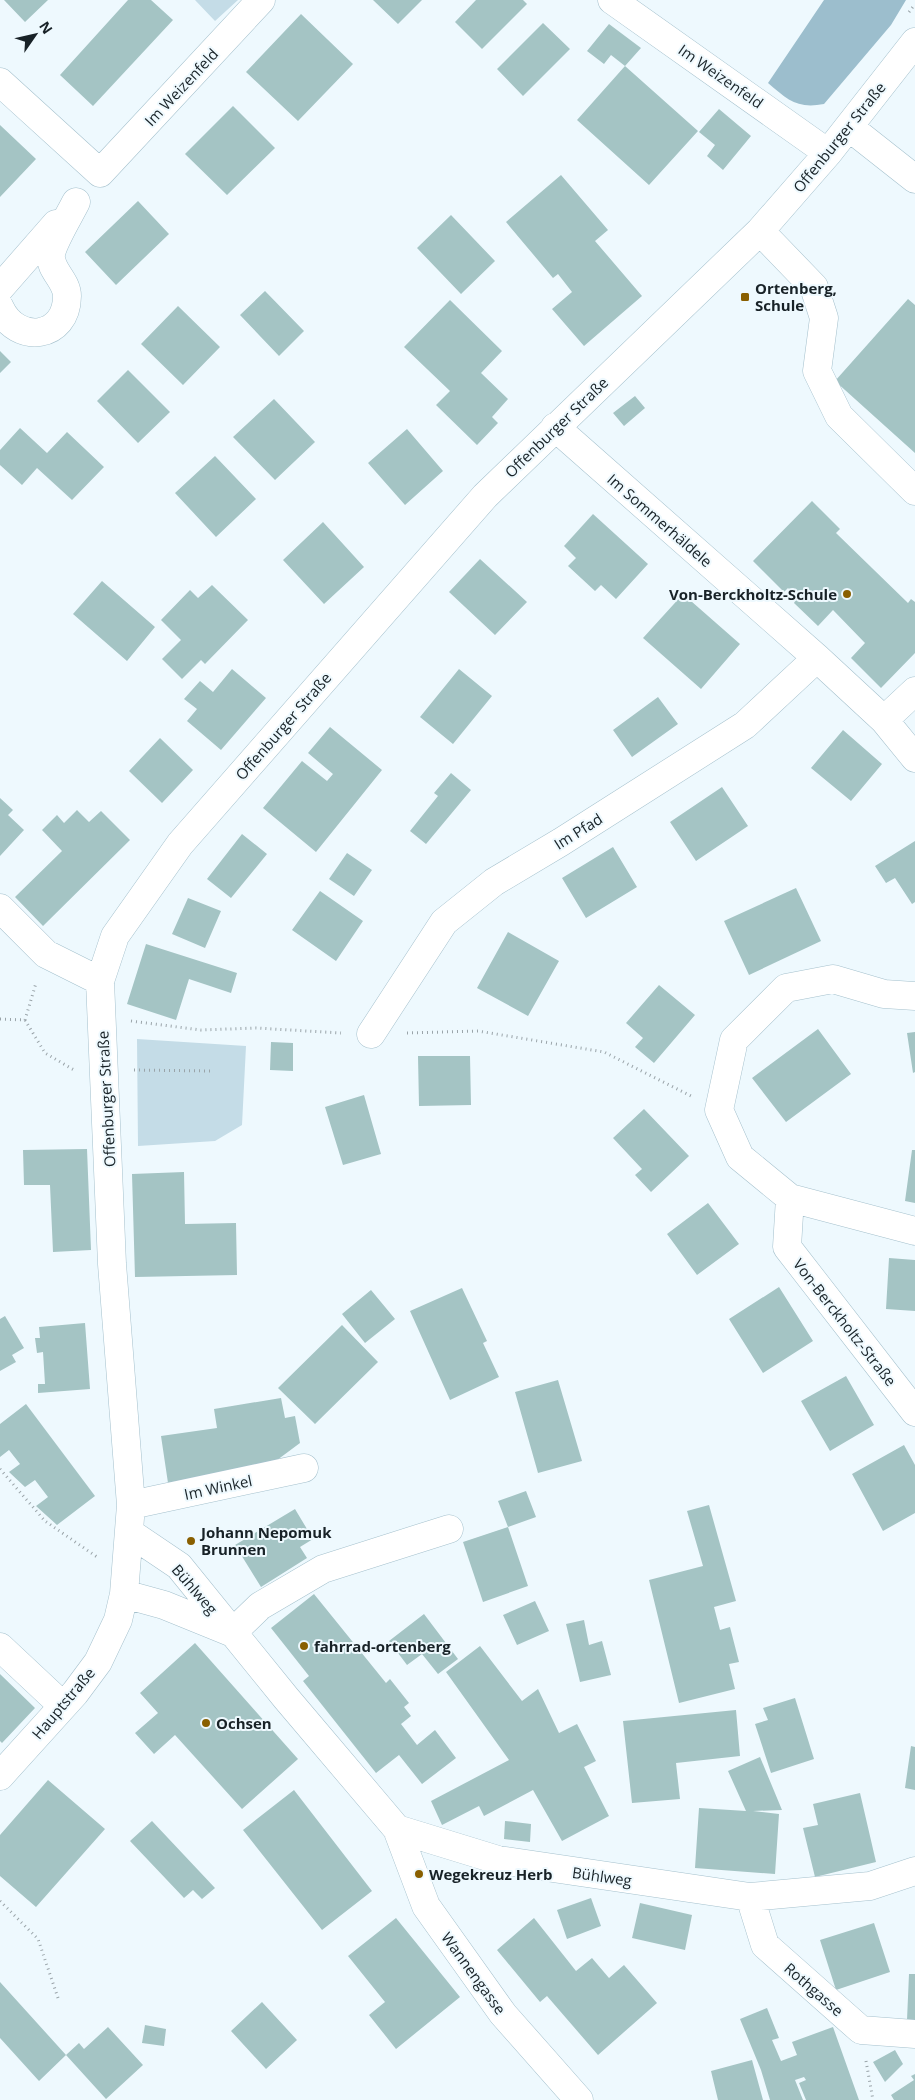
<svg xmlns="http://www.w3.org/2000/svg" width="915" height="2100" font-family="'Open Sans',sans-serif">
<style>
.green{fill:#c4dce7}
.forest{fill:#9cbecd}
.building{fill:#a4c4c4}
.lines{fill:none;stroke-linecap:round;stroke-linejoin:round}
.minor-casing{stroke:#a5c1cd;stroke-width:29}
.path{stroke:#9aa4a9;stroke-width:3;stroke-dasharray:1 4;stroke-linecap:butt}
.minor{stroke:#fff;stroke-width:28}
.poi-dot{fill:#895f00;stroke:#eef9fe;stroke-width:2}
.labels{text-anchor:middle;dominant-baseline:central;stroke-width:4;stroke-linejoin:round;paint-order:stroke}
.street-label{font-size:15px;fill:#182227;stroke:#eef9fe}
.poi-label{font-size:15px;font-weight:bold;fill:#182227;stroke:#eef9fe;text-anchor:start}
</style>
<rect width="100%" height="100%" fill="#eef9fe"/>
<path class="green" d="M195 0H238L215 21Z
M137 1039 246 1046 242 1125 215 1141 138 1146Z"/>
<path class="forest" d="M824 0H906L891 25 824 104C797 109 788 100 768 83Z"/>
<path class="building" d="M4 0H48L25 22Z
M128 0H151L173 20 93 106 60 75Z
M373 0H422L398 24Z
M476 0H523L527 4 482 49 455 22Z
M301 14 353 64 298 121 246 72Z
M543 23 570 49 523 96 497 69Z
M609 24 641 48 625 66 611 55 604 64 587 51Z
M625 66 698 131 649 185 577 120Z
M233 106 275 148 227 195 185 154Z
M719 109 751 136 723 170 707 156 715 145 699 132Z
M0 125 36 159 0 197Z
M561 175 608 230 595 241 642 296 584 346 552 309 572 292 558 274 553 278 506 222Z
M138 201 169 234 116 285 85 252Z
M451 215 495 261 461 294 417 248Z
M265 291 304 331 279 356 240 315Z
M908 299 915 305V453L835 381Z
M450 300 502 351 481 373 508 399 492 417 498 423 477 445 436 405 450 391 404 347Z
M178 306 220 347 183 385 141 344Z
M0 351 11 362 0 373Z
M128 370 170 412 138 443 97 401Z
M635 396 645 408 624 426 613 413Z
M274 399 315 442 275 480 233 437Z
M20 428 47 453 67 432 104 467 72 500 37 468 22 485 0 465V450Z
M407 429 443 471 405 505 368 463Z
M215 456 256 499 216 537 175 493Z
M812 501 840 529 836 533 908 603 911 599 915 602V653L881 688 851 658 865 643 833 610 818 626 794 603 797 597 788 588 784 592 753 561Z
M593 514 648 564 616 599 601 585 595 591 568 566 576 558 564 546Z
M323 522 364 567 324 604 283 560Z
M480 559 527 602 495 635 449 592Z
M102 581 155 627 127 661 73 614Z
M212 585 248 620 205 664 201 660 182 679 162 659 181 640 161 620 190 590 198 598Z
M683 594 740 644 701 689 643 638Z
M232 669 266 698 221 750 187 721 197 709 184 699 200 681 213 692Z
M459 669 492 696 453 744 420 717Z
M658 697 678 724 632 757 613 730Z
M330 727 382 770 316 852 263 808 302 761 327 781 333 774 308 753Z
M843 730 882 764 851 801 811 768Z
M160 738 193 770 162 803 129 771Z
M451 773 471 790 426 844 410 831 438 796 434 793Z
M722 787 748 826 696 861 670 822Z
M0 798 13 810 8 815 24 830 0 856Z
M77 810 89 822 101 811 130 840 43 926 15 897 62 851 42 830 57 815 64 823Z
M242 834 267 854 231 898 207 879Z
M915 841V902L912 904 895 878 886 883 875 866Z
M613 847 637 887 586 918 562 878Z
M347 853 372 870 354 896 329 879Z
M796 888 821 941 749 975 724 921Z
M320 891 363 921 336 961 292 930Z
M188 898 221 911 205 948 172 934Z
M508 932 559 961 528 1016 477 988Z
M146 944 237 973 231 993 189 979 176 1020 127 1004Z
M659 985 695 1015 654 1063 635 1047 643 1038 626 1023Z
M818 1029 851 1074 786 1122 752 1078Z
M915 1032V1072L913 1073 907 1033Z
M271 1042 293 1043V1071L270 1070Z
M418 1056H470L471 1105 419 1106Z
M364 1095 381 1154 343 1165 325 1107Z
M644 1109 689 1156 651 1192 635 1175 642 1169 613 1138Z
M87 1149 91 1250 53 1252 50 1185H24L23 1150Z
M912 1150H915V1203L905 1201Z
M184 1172 185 1224 236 1223 237 1275 135 1277 132 1174Z
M708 1203 739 1244 697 1275 667 1234Z
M889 1258 915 1260V1311L886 1309Z
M779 1287 813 1341 763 1373 729 1319Z
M462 1288 487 1341 483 1343 499 1377 450 1400 410 1311Z
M371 1290 395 1319 365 1343 342 1314Z
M5 1316 24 1348 12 1355 16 1362 0 1371V1319Z
M85 1323 90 1389 38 1393V1384H45L43 1352 37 1353 35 1338H40L39 1327Z
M342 1325 378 1362 315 1424 278 1388Z
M846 1376 874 1425 830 1451 801 1401Z
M558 1380 582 1461 538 1473 515 1392Z
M281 1398 285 1418 295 1416 300 1443 265 1469 168 1483 161 1436 217 1428 214 1409Z
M26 1404 95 1496 57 1525 36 1506 48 1497 35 1480 25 1487 9 1472 20 1464 9 1450 0 1457V1424Z
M904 1445 915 1465V1513L883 1531 852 1474Z
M526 1491 536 1517 508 1527 498 1501Z
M709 1505 736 1601 714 1607 720 1630 730 1627 739 1662 729 1664 735 1689 679 1703 649 1580 703 1566 687 1511Z
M295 1509 313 1539 300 1547 307 1558 261 1587 235 1545Z
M508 1527 528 1586 483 1602 463 1542Z
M314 1594 386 1683 390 1679 409 1703 404 1707 411 1716 401 1724 417 1745 435 1730 456 1758 422 1784 399 1755 376 1773 303 1681 309 1676 271 1628Z
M535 1601 549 1631 517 1645 503 1615Z
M424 1614 458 1659 438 1674 422 1654 407 1665 389 1641Z
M584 1620 589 1645 602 1641 611 1675 580 1682 566 1624Z
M195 1643 298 1759 242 1809 175 1735 154 1754 135 1733 158 1713 140 1693Z
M480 1646 522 1701 538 1689 559 1733 577 1724 596 1761 584 1767 609 1816 562 1841 533 1790 484 1816 479 1806 442 1825 431 1801 509 1760 446 1672Z
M0 1674 35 1708 2 1743 0 1741Z
M795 1698 814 1759 771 1773 755 1724 768 1720 763 1708Z
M736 1710 740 1756 676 1763 680 1799 632 1803 623 1721Z
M911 1746 915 1747V1790L905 1788Z
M760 1757 782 1810 753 1811 779 1814 775 1874 695 1868 699 1808 746 1811 728 1771Z
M48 1780 105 1829 36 1907 0 1876V1835Z
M294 1790 372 1891 322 1930 243 1830Z
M860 1793 876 1862 815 1877 803 1828 818 1825 813 1804Z
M152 1821 215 1888 202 1899 193 1890 184 1898 130 1841Z
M505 1821 531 1824 530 1842 504 1839Z
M591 1898 601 1926 567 1939 557 1910Z
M640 1903 692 1915 685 1950 632 1938Z
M396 1918 460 1997 396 2049 369 2015 385 2002 348 1956Z
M534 1918 576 1971 592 1958 609 1978 624 1965 657 2003 598 2055 547 1996 540 2002 497 1950Z
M874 1923 890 1972 836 1990 820 1940Z
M909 1974H915V2020H907Z
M0 1982 66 2055 39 2081 0 2038Z
M262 2002 297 2040 266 2069 231 2031Z
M767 2008 779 2038 772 2040 781 2061 797 2055 792 2042 833 2027 859 2100H806L799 2083 806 2080 804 2077 795 2080 803 2100H770L761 2070 740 2019Z
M145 2025 166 2029 164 2046 142 2043Z
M108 2027 143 2065 106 2099 66 2055 79 2043 84 2049Z
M895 2050 903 2064 885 2082 873 2062Z
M752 2060 763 2100H718L711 2071Z
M915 2074V2100H894L891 2095 914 2080 911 2076Z"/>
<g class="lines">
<g class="minor-casing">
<path id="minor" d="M612 0 828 153
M0 82 100 173 261 0
M849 127 915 179
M760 231 814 287 824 318 817 371 839 416 915 491
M0 288 56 224
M0 308C17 345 67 339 67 296 67 280 49 270 51 254 53 242 70 214 76 202
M555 427 817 658 884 720 915 758
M884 720 915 691
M0 908 46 954 100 981
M915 996 884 994 833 979 786 988 734 1040 719 1110 740 1157 790 1198 915 1231
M371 1034 444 922 494 882 561 842 745 725 817 658
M790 1198 787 1247 915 1412
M131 1505 304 1468
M130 1533 179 1566 286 1698 397 1829 498 1860 750 1897 870 1886 915 1871
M124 1594 164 1605 228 1631
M232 1633 260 1606 323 1569 449 1529
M0 1647 63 1706
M0 1776 75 1693 98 1662 118 1620 124 1594 131 1505 112 1264 100 981 115 936 180 844 485 496 760 231 828 153 915 42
M397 1829 426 1906 503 2014 579 2100
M750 1897 765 1945 861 2030 915 2034"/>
</g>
<path class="path" d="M909 12 915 4
M0 1019 25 1020 36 983
M25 1020 45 1053 74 1070
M131 1021 201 1030 256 1028 341 1033
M407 1033 478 1031 604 1052 691 1096
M134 1070 213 1071
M0 1469 45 1521 97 1557
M0 1901 38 1939 58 1998
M866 2061 873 2100"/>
<use href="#minor" class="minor"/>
</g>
<g class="poi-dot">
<rect x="740" y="292" width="10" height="10" rx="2.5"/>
<circle cx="847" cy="594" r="5"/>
<circle cx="191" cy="1541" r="5"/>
<circle cx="304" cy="1646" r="5"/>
<circle cx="206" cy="1723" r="5"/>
<circle cx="419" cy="1874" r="5"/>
</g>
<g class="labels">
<g class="street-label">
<text transform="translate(721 76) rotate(35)">Im Weizenfeld</text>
<text transform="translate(181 87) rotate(-47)">Im Weizenfeld</text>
<text transform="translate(839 137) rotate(-51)">Offenburger Straße</text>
<text transform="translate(556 427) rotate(-44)">Offenburger Straße</text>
<text transform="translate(660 520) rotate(41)">Im Sommerhäldele</text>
<text transform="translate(283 726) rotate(-49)">Offenburger Straße</text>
<text transform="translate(578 831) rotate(-32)">Im Pfad</text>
<text transform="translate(106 1099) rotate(-93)">Offenburger Straße</text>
<text transform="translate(845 1322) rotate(52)">Von-Berckholtz-Straße</text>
<text transform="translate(218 1487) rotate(-12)">Im Winkel</text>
<text transform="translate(195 1589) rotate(49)">Bühlweg</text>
<text transform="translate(63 1703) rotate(-50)">Hauptstraße</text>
<text transform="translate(602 1876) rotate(8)">Bühlweg</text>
<text transform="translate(474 1973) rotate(54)">Wannengasse</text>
<text transform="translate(814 1989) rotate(41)">Rothgasse</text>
</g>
<g class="poi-label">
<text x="755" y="288">Ortenberg,<tspan x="755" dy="17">Schule</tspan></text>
<text x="837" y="594" text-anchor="end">Von-Berckholtz-Schule</text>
<text x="201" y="1532">Johann Nepomuk<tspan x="201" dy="17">Brunnen</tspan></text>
<text x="314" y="1646">fahrrad-ortenberg</text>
<text x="216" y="1723">Ochsen</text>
<text x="429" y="1874">Wegekreuz Herb</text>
</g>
</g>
<g transform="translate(35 35) rotate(56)" stroke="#eef9fe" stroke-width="4" paint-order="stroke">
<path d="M0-4L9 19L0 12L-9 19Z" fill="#182227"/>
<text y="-8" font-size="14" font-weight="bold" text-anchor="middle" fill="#182227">N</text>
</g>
</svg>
